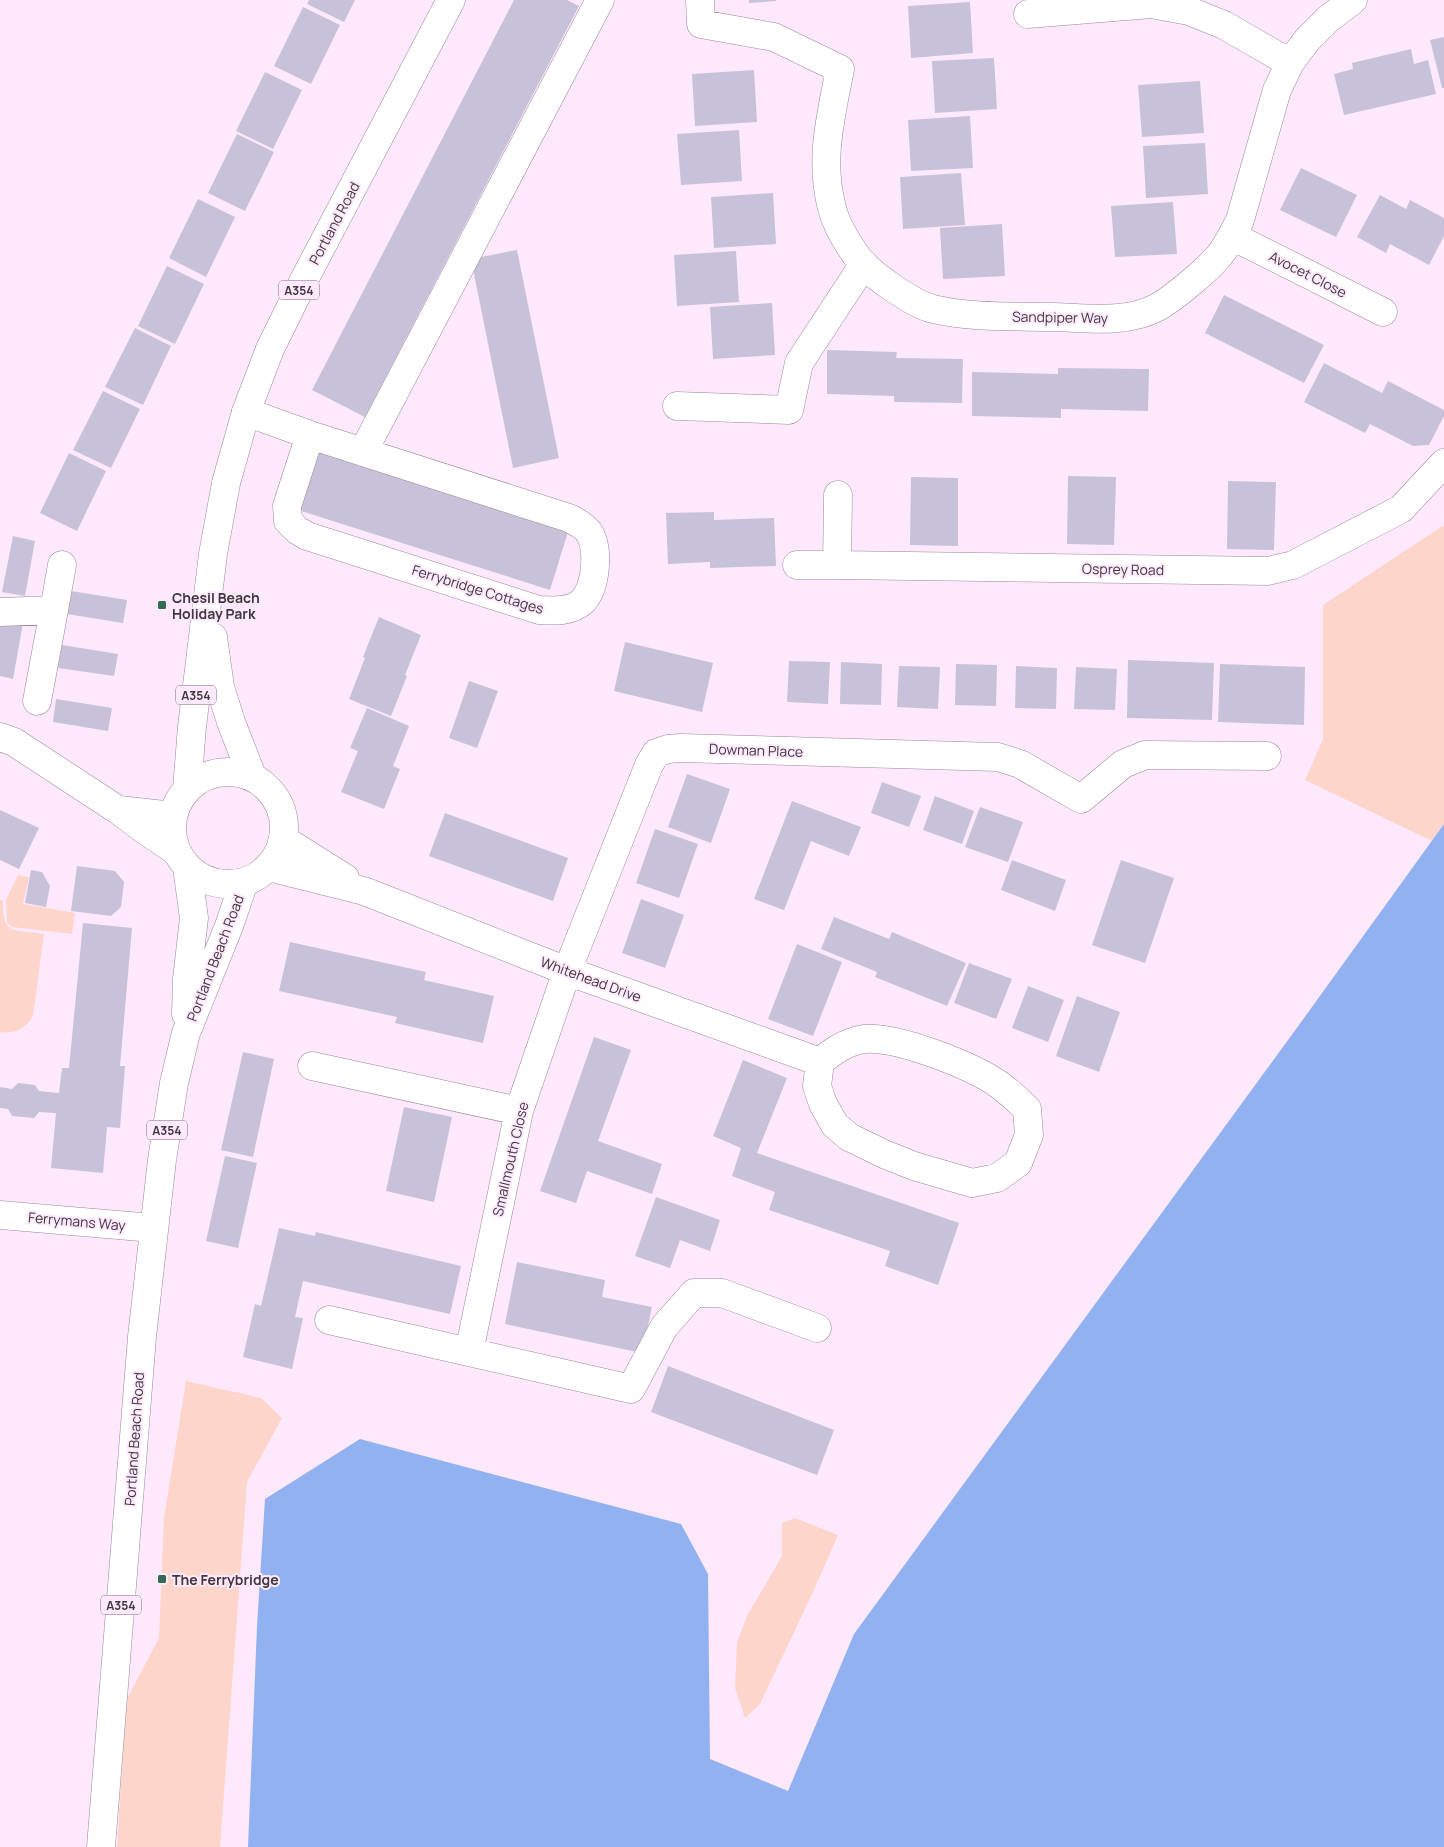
<svg xmlns="http://www.w3.org/2000/svg" width="1444" height="1847" font-family="Manrope,sans-serif">
<style>
.green{fill:#fed5cb}
.water{fill:#91b1f0}
.building{fill:#c7c2d9}
.lines{fill:none;stroke-linecap:round;stroke-linejoin:round}
.minor-casing{stroke:#998798;stroke-width:29}
.highway-casing{stroke:#998798;stroke-width:29}
.minor{stroke:#fff;stroke-width:28}
.highway{stroke:#fff;stroke-width:28}
.poi-dot{fill:#326c55;stroke:#fee9fc;stroke-width:2}
.labels{text-anchor:middle;dominant-baseline:central;stroke-width:4;stroke-linejoin:round;paint-order:stroke}
.shield{fill:#fee9fc;stroke:#786c77;stroke-width:1}
.shield-label{font-size:12px;font-weight:bold;fill:#3e373e}
.street-label{font-size:14px;fill:#3e373e;stroke:#fee9fc}
.poi-label{font-size:14px;font-weight:bold;fill:#3e373e;stroke:#fee9fc;text-anchor:start}
</style>
<rect width="100%" height="100%" fill="#fee9fc"/>
<path class="green" d="M1444 525V824L1432 841 1305 780 1323 739V605Z
M18 875 29 877 23 904 75 913 72 934 12 927 7 923 6 900Z
M0 900 3 901C2 936 15 930 44 934L33 1016C26 1029 14 1034 0 1032Z
M186 1381 261 1398 282 1418 247 1482 220 1847H117L126 1701 159 1638 164 1518Z
M795 1518 838 1535 814 1590 760 1704 745 1718 735 1688 737 1642 747 1616 782 1556V1523Z"/>
<path class="water" d="M1444 824V1847H248L257 1626 265 1499 360 1439 681 1524 708 1574 710 1759 788 1791 854 1634 1299 1025Z"/>
<path class="building" d="M309 0H355L344 22 307 4Z
M514 0H567L579 6 365 417 312 390Z
M749 0H776V1L749 3Z
M970 2 973 53 911 58 908 6Z
M303 7 340 25 311 84 274 66Z
M1444 37V88H1442L1430 40Z
M1411 49 1414 64 1428 60 1436 94 1344 115 1334 74 1353 69 1352 63Z
M994 58 997 109 935 113 932 61Z
M754 70 757 122 695 126 692 74Z
M265 72 302 90 273 149 236 131Z
M1200 81 1204 133 1142 137 1138 85Z
M970 116 973 168 911 171 908 120Z
M739 130 742 181 681 185 677 134Z
M237 134 274 152 245 211 208 193Z
M1205 143 1208 194 1146 198 1143 146Z
M1301 168 1357 195 1336 237 1280 210Z
M961 173 965 225 903 229 900 177Z
M773 193 776 244 714 248 711 197Z
M1380 195 1406 209 1410 200 1444 218V236L1429 265 1390 244 1386 253 1357 237Z
M198 199 235 217 206 277 169 258Z
M1173 202 1177 254 1115 257 1111 206Z
M1002 224 1005 276 943 279 940 228Z
M517 250 559 458 513 468 471 259Z
M736 251 739 302 677 306 674 255Z
M167 266 204 284 175 344 138 326Z
M1224 295 1324 345 1304 383 1205 333Z
M772 303 775 355 713 359 710 307Z
M135 328 171 346 143 405 105 387Z
M827 350 897 352 896 358 963 359 962 403 894 402V396L827 394Z
M1324 363 1382 393 1388 381 1444 410V416L1429 445 1413 446 1370 424 1365 433 1304 402Z
M1058 368 1149 369 1148 411 1061 409V418L972 416V372L1058 374Z
M103 391 140 409 111 468 73 450Z
M316 451 568 532 550 590 298 510Z
M69 453 106 471 77 531 40 513Z
M1068 476 1116 477 1114 545 1067 544Z
M911 477 958 478V546L910 545Z
M1228 481 1276 482 1274 550 1227 549Z
M714 512V520L774 518 776 566 710 568V562L668 564 666 513Z
M13 536 35 541 25 596 2 592Z
M71 591 127 600 123 623 67 614Z
M379 617 421 635 405 675 407 676 391 716 349 699 365 658 363 657Z
M0 623H23L13 679 0 676Z
M625 642 713 663 702 712 614 691Z
M62 645 118 654 114 676 58 668Z
M1128 660 1214 663 1212 720 1127 718Z
M789 661 830 662 828 704 787 702Z
M841 662 882 664 881 705 840 704Z
M956 664 997 665 996 706 955 705Z
M1220 664 1305 667 1304 725 1218 722Z
M899 666 940 667 938 709 897 707Z
M1016 666 1057 668 1056 709 1015 708Z
M1076 667 1117 669 1115 710 1074 709Z
M469 681 498 691 477 748 449 738Z
M56 699 112 708 108 731 53 722Z
M367 708 409 726 393 766 400 769 384 809 341 792 358 751 350 748Z
M687 774 730 789 711 843 668 827Z
M882 782 921 796 909 827 871 813Z
M935 796 974 811 962 844 923 830Z
M792 801 861 827 849 856 811 841 784 910 754 899Z
M980 807 1023 822 1008 862 965 847Z
M0 810 39 828 19 869 0 860Z
M445 813 568 858 553 901 429 856Z
M655 829 698 844 679 898 636 883Z
M1012 860 1066 880 1055 911 1001 890Z
M1121 860 1174 878 1145 963 1092 945Z
M77 866 115 871 124 882 121 907 111 916 71 911Z
M31 870 42 872 50 886 46 907 25 903Z
M641 899 684 915 665 968 622 953Z
M834 917 889 939 892 932 966 963 947 1006 875 977 877 972 821 949Z
M83 923 132 928 120 1066H125L120 1128 107 1127 103 1173 51 1168 56 1113 39 1112 34 1118 12 1116 8 1109 0 1108V1087L12 1089 18 1083 35 1085 39 1091 59 1093 62 1068H69Z
M290 942 426 972 424 980 494 996 483 1043 395 1023 397 1017 279 991Z
M797 944 842 962 813 1036 768 1019Z
M969 963 1012 979 996 1019 954 1003Z
M1028 986 1064 1000 1048 1042 1012 1028Z
M1077 996 1120 1012 1099 1072 1056 1056Z
M594 1037 631 1050 598 1141 662 1164 652 1194 587 1171 576 1203 540 1191Z
M243 1052 274 1059 253 1157 221 1150Z
M743 1060 787 1078 757 1153 959 1223 938 1285 885 1266 890 1251 769 1210 775 1192 732 1176 741 1148 713 1136Z
M404 1107 452 1117 434 1202 386 1191Z
M225 1156 257 1163 238 1248 206 1241Z
M656 1197 720 1220 710 1251 680 1240 670 1268 635 1256Z
M279 1228 315 1236 316 1232 461 1266 450 1314 303 1281 295 1317 303 1318 292 1369 243 1357 255 1304 261 1306Z
M517 1262 605 1280 602 1297 652 1307 642 1353 505 1324Z
M668 1366 834 1430 817 1475 651 1412Z"/>
<g class="lines">
<g class="minor-casing">
<path id="minor" d="M700 0 701 24 774 37 840 69C831 116 819 160 832 208 836 225 848 244 858 258 870 274 913 304 933 309 972 318 1014 316 1053 317 1087 318 1126 324 1158 307 1175 297 1206 271 1219 256 1228 245 1234 232 1240 220L1277 90 1290 63 1307 40 1328 19 1353 0
M1028 14 1151 4 1189 11 1224 25 1290 63
M1232 236 1383 312
M677 406 789 410 799 363 864 264
M246 412 310 435 569 518C577 522 586 527 590 534 599 551 596 587 583 601 571 612 553 611 539 610L307 536 297 530 288 521 287 506 310 435
M363 452 600 0
M838 495 837 565 1268 571 1293 565 1401 509 1444 463
M797 565H837
M54 610 62 565
M0 612 54 610 37 701
M0 737 14 742 118 810 146 831 176 851
M119 810 173 816
M283 839 345 878
M268 867 364 891 567 971 820 1062C833 1051 846 1042 864 1039 897 1036 974 1066 1001 1086 1010 1093 1019 1101 1027 1109L1029 1135 1018 1163 997 1178 972 1183 914 1166 884 1154 849 1137 835 1125 823 1104 817 1086 820 1062
M312 1066 519 1111
M0 1215 153 1228
M329 1320 631 1389 664 1327 694 1293H722L817 1328
M469 1352 519 1111 567 971 649 765 656 753 668 749 681 748 998 757 1020 764 1081 799 1123 764 1145 755 1267 756"/>
</g>
<g class="highway-casing">
<path id="highway" d="M213 637 220 687 231 722 252 776
M172 828a56 56 0 1 1 112 0a56 56 0 1 1-112 0Z
M187 789 192 727 213 554 226 483 246 412 270 349 304 280 451 0
M186 1014 187 979 194 918 187 867
M101 1847 142 1337 162 1160 174 1083 186 1033 229 926 244 882"/>
</g>
<use href="#minor" class="minor"/>
<use href="#highway" class="highway"/>
</g>
<g class="poi-dot">
<rect x="157" y="600" width="10" height="10" rx="2.5"/>
<rect x="157" y="1574" width="10" height="10" rx="2.5"/>
</g>
<g class="labels">
<g class="shield">
<rect x="279" y="280.5" width="40" height="19" rx="4"/>
<rect x="176" y="685.5" width="40" height="19" rx="4"/>
<rect x="147" y="1120.5" width="40" height="19" rx="4"/>
<rect x="101" y="1595.5" width="40" height="19" rx="4"/>
</g>
<g class="shield-label">
<text x="299" y="290">A354</text>
<text x="196" y="695">A354</text>
<text x="167" y="1130">A354</text>
<text x="121" y="1605">A354</text>
</g>
<g class="street-label">
<text transform="translate(334 223) rotate(-62)">Portland Road</text>
<text transform="translate(1308 274) rotate(27)">Avocet Close</text>
<text transform="translate(1060 317) rotate(1)">Sandpiper Way</text>
<text transform="translate(1123 569) rotate(1)">Osprey Road</text>
<text transform="translate(478 589) rotate(17)">Ferrybridge Cottages</text>
<text transform="translate(756 750) rotate(2)">Dowman Place</text>
<text transform="translate(215 958) rotate(-69)">Portland Beach Road</text>
<text transform="translate(591 979) rotate(20)">Whitehead Drive</text>
<text transform="translate(510 1159) rotate(-77)">Smallmouth Close</text>
<text transform="translate(77 1221) rotate(5)">Ferrymans Way</text>
<text transform="translate(134 1439) rotate(-86)">Portland Beach Road</text>
</g>
<g class="poi-label">
<text x="172" y="597">Chesil Beach<tspan x="172" dy="16">Holiday Park</tspan></text>
<text x="172" y="1579">The Ferrybridge</text>
</g>
</g>
</svg>
